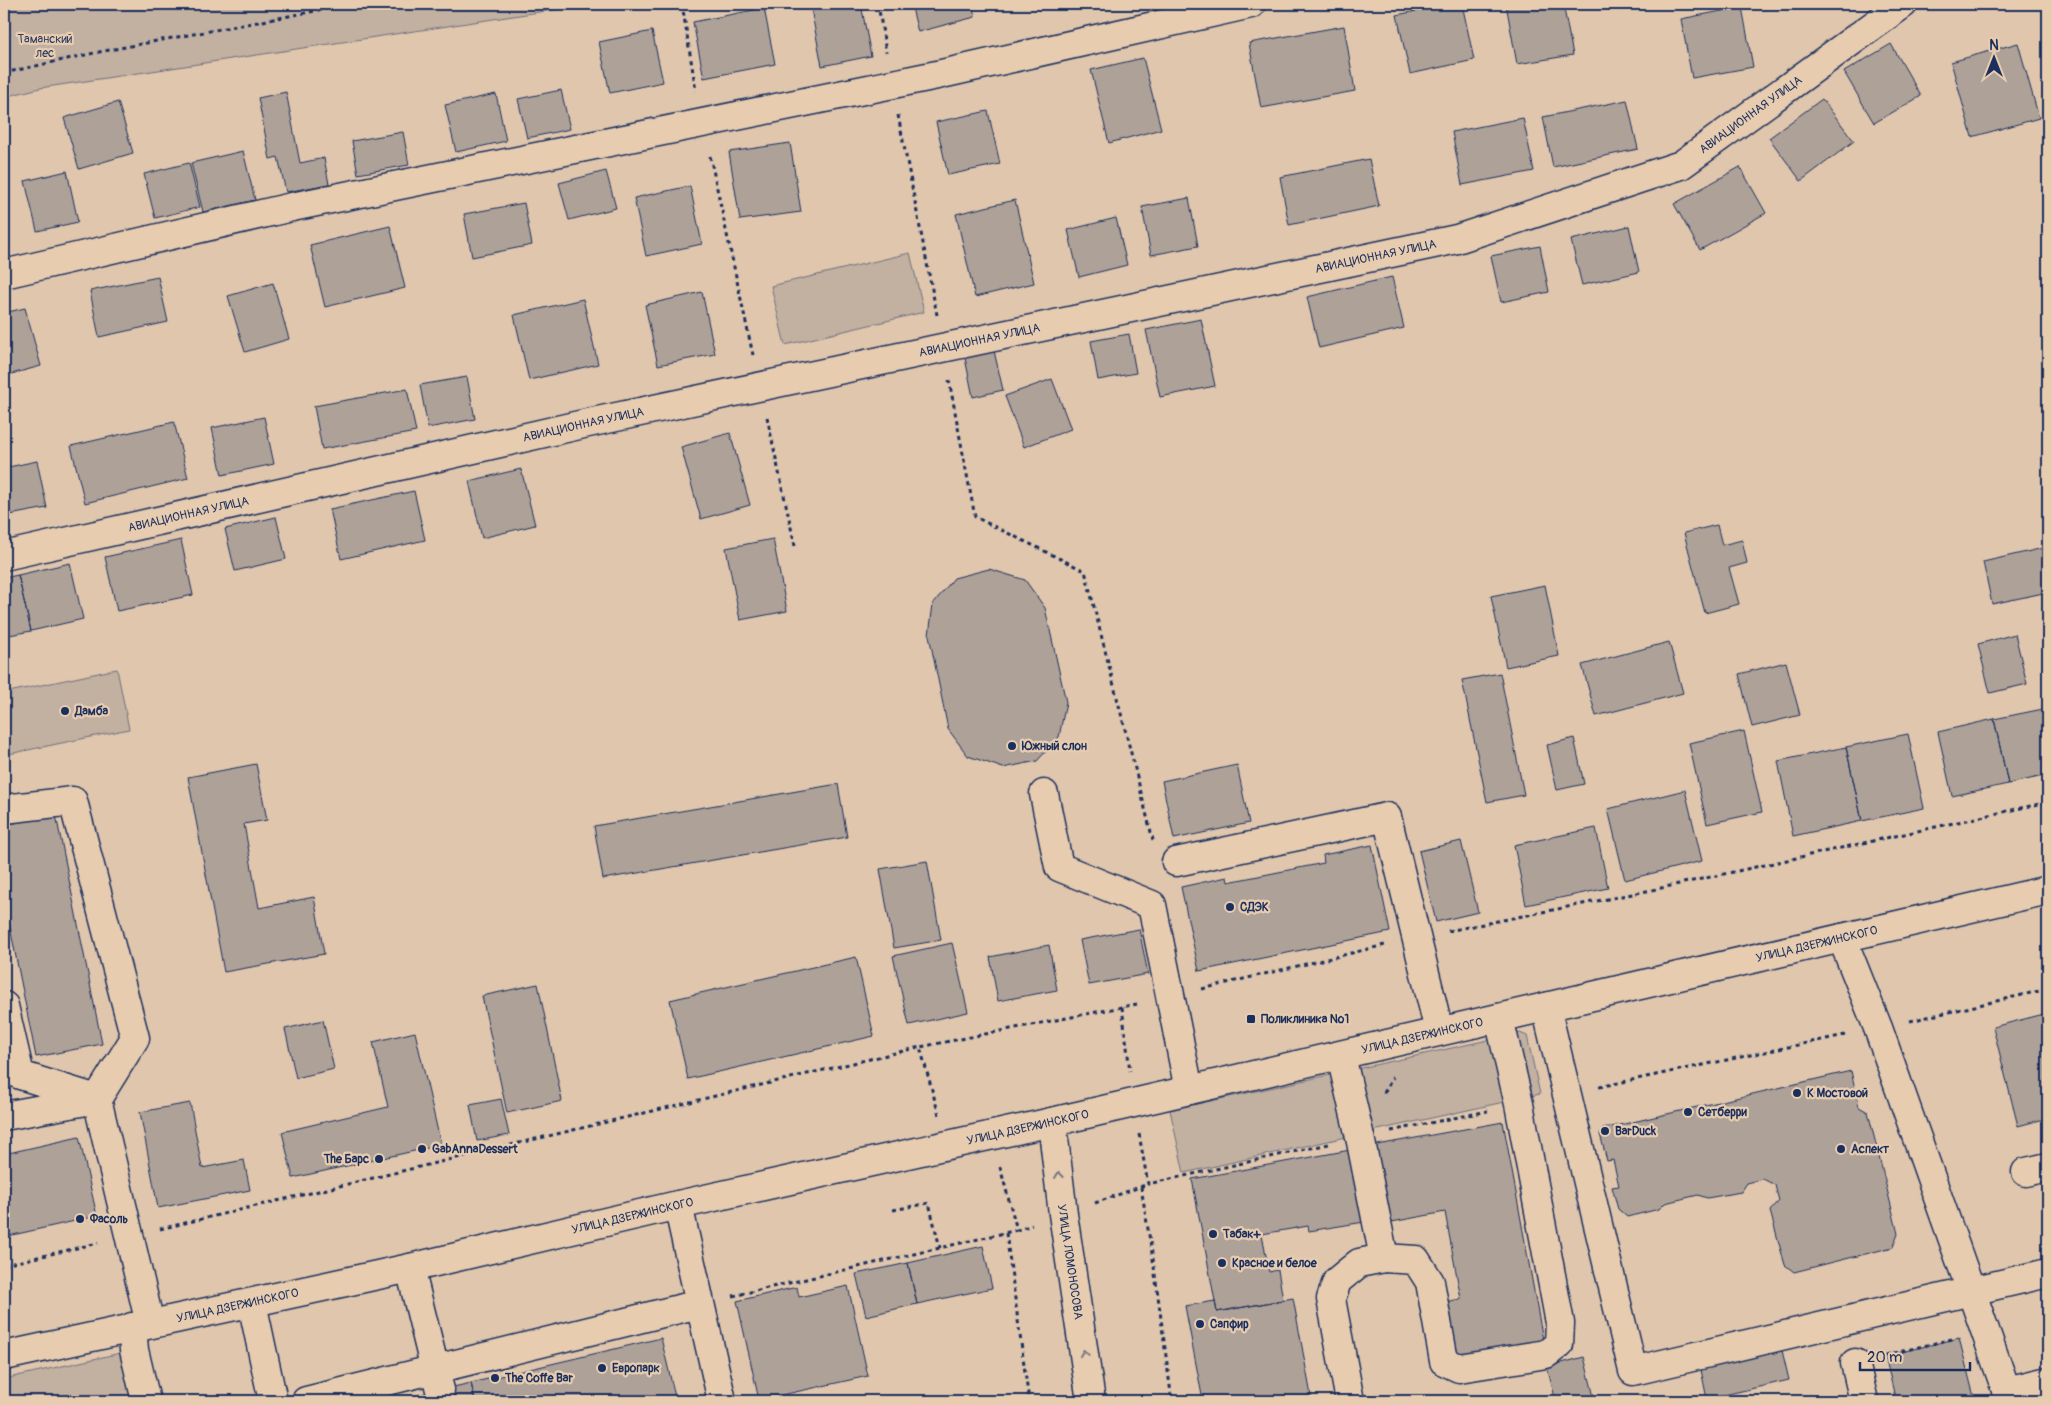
<svg xmlns="http://www.w3.org/2000/svg" width="2052" height="1405" font-family="Pangolin,sans-serif">
<style>
.green{fill:#c2b0a0;stroke:#6e707f}
.building{fill:#aea198;stroke:#1b2f5e}
.lines{fill:none;stroke-linecap:round;stroke-linejoin:round}
.minor-casing{stroke:#1b2f5e;stroke-width:31}
.path{stroke:#1b2f5e;stroke-width:3;stroke-dasharray:4 4;stroke-linecap:butt}
.minor{stroke:#e7ccaf;stroke-width:28}
.oneway{stroke:#777682}
.poi-dot{fill:#1b2f5e;stroke:#e7ccaf;stroke-width:2}
.labels{text-anchor:middle;dominant-baseline:central;stroke-width:4.5;stroke-linejoin:round;paint-order:stroke}
.park-label{font-size:12px;fill:#2c3c65;stroke:#e7ccaf}
.street-label{font-size:12px;fill:#1b2f5e;stroke:#e7ccaf}
.poi-label{font-size:12px;font-weight:bold;fill:#1b2f5e;stroke:#e7ccaf;text-anchor:start}
</style>
<rect width="100%" height="100%" fill="#dfc6ac"/>
<filter id="ink" filterUnits="userSpaceOnUse"><feTurbulence type="fractalNoise" baseFrequency=".02" numOctaves="2"/><feDisplacementMap in="SourceGraphic" scale="10" xChannelSelector="R" yChannelSelector="G"/><feConvolveMatrix kernelMatrix="1 2 1 2 8 2 1 2 1" color-interpolation-filters="sRGB"/></filter>
<g filter="url(#ink)">
<path class="green" d="M4 4H592L40 88 4 97Z
M910 253 924 312 785 345 771 286Z
M117 669 129 729 4 755V693Z
M1520 1033 1527 1036 1540 1094 1184 1173 1170 1110Z
M134 1350 145 1401H4V1379Z"/>
<path class="building" d="M841 4H861L871 56 822 66 811 9Z
M911 4H972L975 17 918 32Z
M1450 4H1462L1474 60 1410 74 1397 15Z
M1506 4H1563L1573 55 1517 64Z
M1742 7 1753 67 1692 78 1681 19Z
M764 8 775 64 704 78 693 22Z
M1344 26 1355 91 1261 108 1249 43Z
M652 31 663 82 610 93 599 42Z
M2018 43 2039 118 1972 137 1951 62Z
M1891 44 1921 96 1874 123 1844 72Z
M1143 58 1161 129 1109 143 1091 70Z
M561 90 570 129 527 138 518 99Z
M286 92 300 163 324 158 329 184 286 192 278 157 270 159 258 98Z
M496 94 506 141 456 152 445 105Z
M1822 99 1854 141 1801 181 1769 138Z
M1627 100 1638 149 1553 167 1543 117Z
M118 102 133 153 79 169 64 118Z
M988 111 1000 164 948 175 936 122Z
M1523 118 1534 171 1462 185 1452 132Z
M403 132 409 165 358 174 352 141Z
M790 143 801 212 740 220 729 152Z
M243 151 255 200 203 212 191 163Z
M1369 159 1379 206 1289 225 1280 177Z
M189 163 200 207 155 218 144 174Z
M1740 167 1766 213 1700 250 1674 204Z
M67 171 78 222 37 231 25 181Z
M606 171 616 208 569 220 559 183Z
M690 186 702 244 646 256 634 198Z
M1189 198 1198 246 1151 255 1142 207Z
M1015 200 1034 283 975 297 956 214Z
M524 203 532 245 472 257 464 214Z
M1116 218 1127 265 1079 277 1068 230Z
M390 226 405 288 325 307 310 245Z
M1629 226 1639 272 1582 285 1571 240Z
M1540 246 1549 292 1501 302 1491 256Z
M158 277 168 322 99 337 90 291Z
M1392 277 1404 328 1319 348 1307 297Z
M273 283 289 339 245 352 228 296Z
M702 292 715 354 658 365 645 305Z
M583 299 598 364 529 380 514 315Z
M25 308 41 366 4 376V313Z
M1201 319 1215 386 1160 397 1146 330Z
M1129 334 1136 373 1098 380 1091 341Z
M994 351 1003 390 973 397 965 358Z
M467 377 475 419 428 428 420 385Z
M1052 379 1071 429 1024 447 1005 396Z
M407 389 416 432 322 449 314 406Z
M264 417 274 464 222 475 212 428Z
M174 422 188 478 85 503 71 446Z
M730 433 750 505 701 519 681 447Z
M37 461 47 508 4 516V468Z
M521 469 535 525 482 538 469 481Z
M414 491 425 540 341 559 330 509Z
M276 517 286 559 235 571 225 529Z
M1717 525 1722 545 1742 540 1747 563 1729 568 1739 604 1705 613 1684 533Z
M773 539 787 611 740 620 726 548Z
M181 540 193 595 117 611 105 557Z
M2048 547V592L1992 604 1983 562Z
M70 563 83 619 31 631 18 575Z
M989 569 1025 580 1045 608 1066 702 1059 737 1037 761 1003 768 968 756 948 729 929 635 933 604 954 578Z
M18 575 31 631 4 636V578Z
M1545 585 1559 656 1506 667 1491 596Z
M2015 634 2027 684 1990 693 1978 644Z
M1669 642 1683 693 1596 716 1582 665Z
M1786 662 1800 715 1752 727 1739 674Z
M1500 673 1524 795 1487 802 1462 680Z
M2048 708V775L2008 784 1994 719Z
M1994 719 2008 784 1952 796 1938 732Z
M1744 731 1762 812 1707 824 1689 743Z
M1908 734 1924 808 1862 821 1846 747Z
M1574 738 1584 784 1557 790 1547 745Z
M1846 747 1862 821 1793 836 1778 761Z
M256 764 267 820 244 824 259 908 314 897 324 954 224 972 188 777Z
M1237 765 1249 823 1174 839 1162 781Z
M838 784 847 837 603 879 594 826Z
M1685 790 1702 861 1625 880 1608 809Z
M56 815 102 1044 36 1057 4 897V825Z
M1596 828 1608 888 1526 905 1514 845Z
M1461 841 1478 912 1436 922 1419 851Z
M1372 845 1390 932 1199 971 1181 887 1227 877 1228 882 1324 863 1323 855Z
M927 861 941 940 894 948 880 869Z
M1139 929 1148 974 1089 985 1080 940Z
M952 943 968 1012 909 1025 893 956Z
M1049 945 1057 990 998 1001 990 957Z
M856 957 874 1036 688 1079 670 1000Z
M538 984 562 1101 507 1113 482 996Z
M2048 1013V1118L2018 1126 1993 1027Z
M323 1020 334 1069 296 1078 285 1029Z
M415 1032 441 1145 293 1178 282 1132 388 1107 373 1042Z
M1851 1071 1859 1107 1868 1112 1898 1234 1893 1247 1794 1272 1785 1265 1770 1211 1779 1201 1775 1185 1763 1179 1747 1183 1741 1192 1707 1198 1698 1195 1665 1203 1659 1209 1627 1217 1618 1209 1612 1187 1619 1186 1613 1160 1607 1161 1600 1134 1603 1129Z
M501 1099 509 1135 477 1141 470 1105Z
M190 1103 202 1168 244 1160 250 1190 158 1208 140 1112Z
M1503 1122 1543 1340 1454 1356 1444 1302 1461 1299 1445 1212 1365 1227 1364 1222 1309 1231 1308 1226 1262 1234 1269 1272 1278 1270 1283 1300 1217 1312 1192 1179Z
M79 1137 97 1216 4 1237V1154Z
M983 1246 992 1288 917 1304 908 1263Z
M908 1263 917 1304 866 1316 856 1274Z
M848 1286 868 1376 759 1400 737 1301 797 1287 799 1297Z
M1293 1298 1312 1401H1203L1185 1306 1215 1301 1217 1312Z
M661 1338 676 1401H475L471 1383Z
M1959 1338 1975 1401H1896L1885 1356Z
M1780 1342 1789 1380 1707 1399 1699 1360Z
M1584 1357 1595 1401H1556L1547 1367Z
M471 1383 475 1401H393L440 1390Z
M1014 1398V1401H995Z"/>
<g class="lines">
<g class="minor-casing">
<g id="minor">
<path d="M4 274 292 207 937 75 1251 4"/>
<path id="s1" d="M4 556 588 423 1457 239 1681 165 1903 4"/>
<path d="M1044 794 1059 867 1152 905 1189 1090"/>
<path d="M4 809 73 801 135 1038 97 1099 4 1116"/>
<path d="M1176 862 1387 817 1439 1031"/>
<path d="M1842 938 1878 1028 2010 1401"/>
<path d="M4 1006 20 1075 97 1099 150 1324"/>
<path d="M1546 1007 1633 1371 2048 1273"/>
<path d="M1341 1056 1360 1137 1384 1258 1359 1263 1337 1281 1331 1299 1350 1401"/>
<path id="s2" d="M1052 1122 1063 1214 1091 1401"/>
<path d="M2026 1172 2048 1167"/>
<path d="M678 1205 722 1401"/>
<path d="M1384 1258 1416 1260 1430 1282 1444 1361 1459 1368 1546 1354 1559 1344 1560 1323 1519 1104 1499 1018"/>
<path d="M410 1268 440 1390"/>
<path d="M252 1303 273 1401"/>
<path d="M132 1327 134 1350 146 1401"/>
<path id="s3" d="M4 1356 410 1268 678 1205 1052 1122 2048 890"/>
<path d="M1855 1363 1864 1401"/>
<path d="M2006 1391 2048 1381"/>
<path d="M306 1401 699 1304"/>
</g>
</g>
<path class="path" d="M682 4 696 91
M878 4 886 52
M4 73 99 52 352 4
M898 115 937 315
M710 156 753 355
M949 380 975 517 1085 571 1153 840
M767 417 795 546
M1448 931 1652 890 2048 802
M1202 989 1385 945
M1122 1007 1130 1071
M1910 1021 2048 989
M1599 1087 1845 1035
M1384 1093 1393 1077
M939 1115 920 1047 1137 1004
M1391 1131 1488 1111
M1139 1134 1148 1184 1329 1144
M1000 1167 1017 1230 1032 1225
M1141 1187 1153 1259 1172 1401
M1095 1203 1148 1184
M893 1210 929 1203 940 1248
M160 1229 920 1047
M1006 1233 1029 1401
M4 1265 98 1243
M733 1296 1017 1230
M1886 1355 1952 1339"/>
<use href="#minor" class="minor"/>
</g>
<defs><path id="oneway-chevron" d="M-2-3.5L2.5 0L-2 3.5" fill="none" stroke-width="1.6" stroke-linecap="round" stroke-linejoin="round" transform="scale(1.25)"/></defs>
<g class="oneway">
<use href="#oneway-chevron" transform="translate(1059 1175) rotate(-97)"/>
<use href="#oneway-chevron" transform="translate(1084 1353) rotate(-98)"/>
</g>
</g>
<g class="poi-dot">
<circle cx="65" cy="711" r="5"/>
<circle cx="1012" cy="746" r="5"/>
<circle cx="1230" cy="907" r="5"/>
<rect x="1246" y="1014" width="10" height="10" rx="2.5"/>
<circle cx="1797" cy="1093" r="5"/>
<circle cx="1688" cy="1112" r="5"/>
<circle cx="1605" cy="1131" r="5"/>
<circle cx="422" cy="1149" r="5"/>
<circle cx="1841" cy="1149" r="5"/>
<circle cx="379" cy="1159" r="5"/>
<circle cx="80" cy="1219" r="5"/>
<circle cx="1213" cy="1234" r="5"/>
<circle cx="1222" cy="1263" r="5"/>
<circle cx="1200" cy="1324" r="5"/>
<circle cx="602" cy="1368" r="5"/>
<circle cx="495" cy="1378" r="5"/>
</g>
<g class="labels">
<g class="park-label">
<text x="45" y="39">Таманский<tspan x="45" dy="14">лес</tspan></text>
</g>
<g class="street-label">
<text stroke="none"><textPath href="#s1" startOffset="1809">АВИАЦИОННАЯ УЛИЦА</textPath></text>
<text stroke="none"><textPath href="#s1" startOffset="1404">АВИАЦИОННАЯ УЛИЦА</textPath></text>
<text stroke="none"><textPath href="#s1" startOffset="999">АВИАЦИОННАЯ УЛИЦА</textPath></text>
<text stroke="none"><textPath href="#s1" startOffset="594">АВИАЦИОННАЯ УЛИЦА</textPath></text>
<text stroke="none"><textPath href="#s1" startOffset="189">АВИАЦИОННАЯ УЛИЦА</textPath></text>
<text stroke="none"><textPath href="#s3" startOffset="1859">УЛИЦА ДЗЕРЖИНСКОГО</textPath></text>
<text stroke="none"><textPath href="#s3" startOffset="1454">УЛИЦА ДЗЕРЖИНСКОГО</textPath></text>
<text stroke="none"><textPath href="#s3" startOffset="1049">УЛИЦА ДЗЕРЖИНСКОГО</textPath></text>
<text stroke="none"><textPath href="#s3" startOffset="644">УЛИЦА ДЗЕРЖИНСКОГО</textPath></text>
<text stroke="none"><textPath href="#s2" startOffset="141">УЛИЦА ЛОМОНОСОВА</textPath></text>
<text stroke="none"><textPath href="#s3" startOffset="239">УЛИЦА ДЗЕРЖИНСКОГО</textPath></text>
</g>
<g class="poi-label">
<text x="75" y="711">Дамба</text>
<text x="1022" y="746">Южный слон</text>
<text x="1240" y="907">СДЭК</text>
<text x="1261" y="1019">Поликлиника №1</text>
<text x="1807" y="1093">К Мостовой</text>
<text x="1698" y="1112">Сетберри</text>
<text x="1615" y="1131">BarDuck</text>
<text x="432" y="1149">GabAnnaDessert</text>
<text x="1851" y="1149">Аспект</text>
<text x="369" y="1159" text-anchor="end">The Барс</text>
<text x="90" y="1219">Фасоль</text>
<text x="1223" y="1234">Табак+</text>
<text x="1232" y="1263">Красное и белое</text>
<text x="1210" y="1324">Сапфир</text>
<text x="612" y="1368">Европарк</text>
<text x="505" y="1378">The Coffe Bar</text>
</g>
</g>
<rect width="2052" height="1405" fill="none" stroke="#e7ccaf" stroke-width="20"/>
<rect x="10" y="10" width="2032" height="1385" fill="none" stroke="#1b2f5e" stroke-width="2" filter="url(#ink)"/>
<g transform="translate(1994 58)" stroke="#e7ccaf" stroke-width="4" paint-order="stroke">
<path d="M0-4L9 19L0 12L-9 19Z" fill="#1b2f5e"/>
<text y="-8" font-size="14" font-weight="bold" text-anchor="middle" fill="#1b2f5e">N</text>
</g>
<path d="M1860 1362v8h110v-8" fill="none" stroke="#1b2f5e" stroke-width="2.5"/>
<text x="1867" y="1362" font-size="15" fill="#1b2f5e" stroke="#e7ccaf" stroke-width="4" paint-order="stroke">20 m</text>
</svg>
